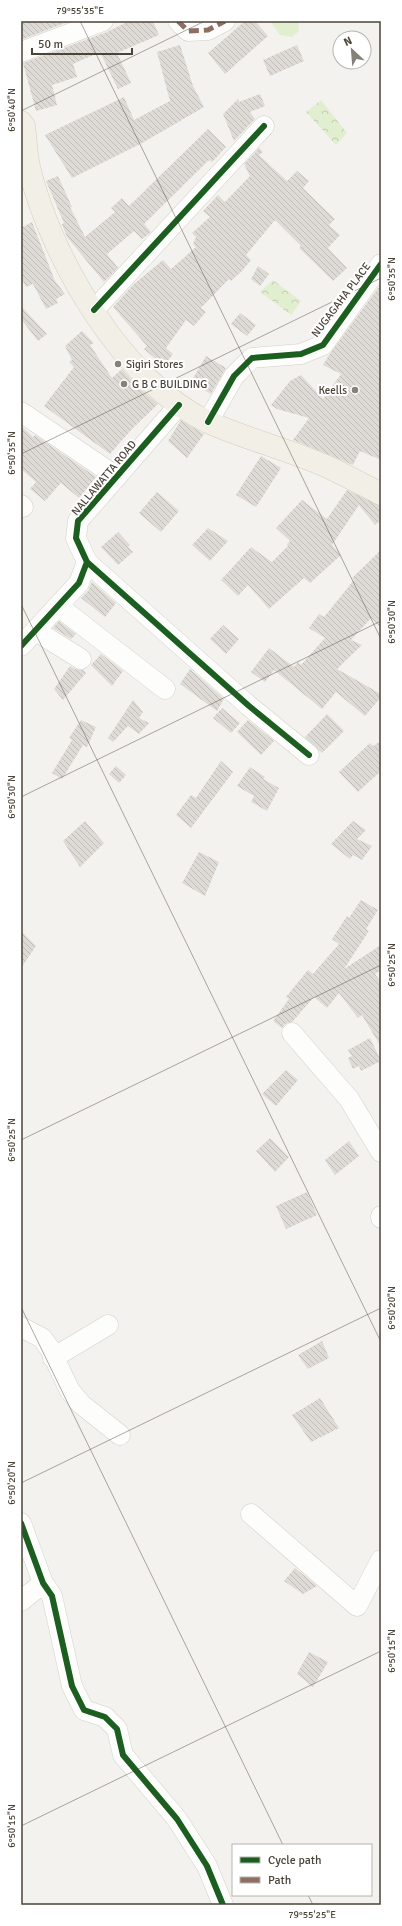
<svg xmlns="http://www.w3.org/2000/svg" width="402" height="1926" font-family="Signika,sans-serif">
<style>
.forest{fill:url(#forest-crowns)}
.pitch{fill:#e1eecf}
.building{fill:url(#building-back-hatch)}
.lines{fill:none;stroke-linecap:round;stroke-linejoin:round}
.minor-casing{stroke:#d2d0cb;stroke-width:21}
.major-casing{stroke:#d6cebb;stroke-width:23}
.minor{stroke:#fdfdfc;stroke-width:20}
.major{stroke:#f2efe6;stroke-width:22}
.quiet{stroke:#8d6e63;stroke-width:5;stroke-dasharray:10 5;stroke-linecap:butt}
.cycleway-casing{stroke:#fff;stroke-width:8}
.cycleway{stroke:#1b5e20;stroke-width:6}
.ticks{fill:none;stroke:#4b4439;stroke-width:1;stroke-opacity:0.45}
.poi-dot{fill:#868178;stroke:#fff;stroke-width:1.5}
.labels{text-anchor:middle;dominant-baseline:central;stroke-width:4;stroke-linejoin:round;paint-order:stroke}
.street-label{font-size:11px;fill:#4b4439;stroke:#fff}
.poi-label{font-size:11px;fill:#4b4439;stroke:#fff;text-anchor:start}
.neatline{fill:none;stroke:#4b4439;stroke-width:1.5}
.ticks-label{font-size:10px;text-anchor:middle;fill:#4b4439}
</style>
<defs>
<pattern id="forest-crowns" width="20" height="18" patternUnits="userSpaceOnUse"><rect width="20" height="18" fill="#e1eecf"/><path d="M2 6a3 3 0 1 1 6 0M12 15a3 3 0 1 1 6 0" fill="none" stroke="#c3cdb2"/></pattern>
<pattern id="building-back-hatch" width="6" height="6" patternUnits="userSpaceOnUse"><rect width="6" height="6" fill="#dedbd6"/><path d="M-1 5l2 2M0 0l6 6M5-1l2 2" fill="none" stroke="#c0bdb8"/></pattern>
</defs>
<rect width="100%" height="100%" fill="#f4f2ee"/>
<path class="forest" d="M321 100 347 133 336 145 306 112Z
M273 280 301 301 291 315 260 292Z"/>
<path class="pitch" d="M270 21H298L299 31 292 37 280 35Z"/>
<path class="building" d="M21 21H70L21 40Z
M129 21H153L159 35 117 53 131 83 118 89 100 52 73 64 77 77 52 85 57 105 36 111 23 63 107 32Z
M245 21H255L268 36 225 74 208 53Z
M180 45 193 86 204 107 144 142 72 178 45 135 124 97 134 120 170 101 157 52Z
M297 45 304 61 270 76 263 60Z
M260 94 265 106 250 112 255 119 234 141 223 114 238 99 239 102Z
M208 129 226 147 212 162 209 160 144 224 151 232 142 239 134 231 107 254 118 268 104 282 67 237 62 224 64 223 46 181 58 176 72 207H70L85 237 115 212 111 208 122 198 129 206Z
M259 148 263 152 259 155 287 181 297 171 309 181 303 188 335 219 329 225 340 235 328 248 347 268 333 281 299 248 301 246 275 220 246 255 251 260 241 272 231 281 229 279 201 308 206 312 194 326 186 320 166 348 173 354 164 366 144 349 147 346 113 307 134 284 163 260 171 269 196 247 193 244 196 237 192 233 210 217 203 211 218 195 225 202 250 176 244 164Z
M32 222 55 281 65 294 56 299 58 303 46 309 33 284 26 287 21 277V228Z
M258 266 269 274 260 286 251 279Z
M381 284V460L360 451 353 465 293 440 309 418 277 409 271 405 290 381 301 375 323 399 341 374 323 365 329 355Z
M22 307 47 334 38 341 21 319Z
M240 313 256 325 247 336 231 324Z
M82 331 94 343 90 345 112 378 122 369 138 387 158 404 131 430 110 454 44 406 74 367 69 362 72 360 65 346Z
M206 356 226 368 211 394 191 382Z
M181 420 204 434 187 458 168 441Z
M21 426 33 437 35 435 96 477 79 498 61 483 45 501 30 489 36 482 21 469Z
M261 456 281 468 256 507 236 495Z
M347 490 381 506V520L375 525 359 505 332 545 341 555 310 583 304 578 269 609 248 585 238 596 221 580 251 547 272 562 288 546 287 544 290 541 276 528 302 500 327 519Z
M157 492 179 511 161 532 139 513Z
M208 528 228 541 210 561 192 545Z
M118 532 130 545 128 547 133 552 118 565 101 547Z
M381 550V628L371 618 351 640 362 645 337 669 381 694V697L365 716 336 692 322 709 274 670 265 682 251 672 269 648 294 667 298 662 301 665 325 638 309 628 319 614 324 617 354 580 352 578Z
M92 582 116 603 105 617 81 598 88 591Z
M59 621 76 634 71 639 53 628Z
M223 625 239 639 226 654 210 639Z
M101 654 123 671 112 686 91 665Z
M70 666 75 669 83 670 86 673 63 700 54 689Z
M190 669 224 699 217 711 180 684Z
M133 700 143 712 139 718 149 723 139 734 128 726 113 742 108 738Z
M222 708 240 723 231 733 213 718Z
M327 714 344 731 322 753 305 737Z
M81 720 96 727 87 747 83 745 62 779 52 773 72 740 69 738Z
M248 720 274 741 261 755 237 732Z
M381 741V771L358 792 339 772 370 743 373 746Z
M221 761 233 772 191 828 176 815 191 795 196 798Z
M116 766 126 775 119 783 109 774Z
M250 767 265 777 263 779 279 788 267 811 251 802 254 796 237 786Z
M85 821 104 843 80 867 63 841Z
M353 821 366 830 357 839 372 846 362 860 353 855 350 859 331 844Z
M199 852 219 862 205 896 182 883Z
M361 900 378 910 366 929 369 931 344 969 381 945V970L375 974 381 982V1047L362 1015 358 1018 339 993 327 1008 314 997 292 1022 285 1024 282 1028 273 1021 289 999 286 997 308 970 313 974 339 944 332 939 347 916 349 918Z
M21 931 36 946 21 968Z
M370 1038 381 1061 361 1071 359 1066 353 1069 348 1058 352 1056 348 1050Z
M286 1070 298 1080 276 1106 262 1094Z
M270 1138 289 1157 275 1172 256 1151Z
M349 1141 359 1156 335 1175 325 1160Z
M307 1192 317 1215 286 1229 276 1206Z
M322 1341 329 1358 308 1369 298 1355Z
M320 1398 339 1428 311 1442 292 1415Z
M295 1568 317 1586 303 1594 284 1581Z
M309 1652 328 1662 313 1687 297 1674Z"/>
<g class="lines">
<g class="minor-casing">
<path id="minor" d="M178 21 188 31 208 30 225 21
M21 52 103 21
M94 310 264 126
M21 412 117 477
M208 422 234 376 252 358 301 354 323 345 381 264
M21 505 23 507
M87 562 249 706 309 755
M58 606 165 689
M36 631 81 659
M21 646 79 583 87 562 76 538 78 521 179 405
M292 1033 349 1099 381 1152
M381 1216V1218
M21 1327 42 1338 50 1349 70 1391 81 1404 120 1435
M53 1358 108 1325
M251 1514 357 1606 381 1560
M21 1523 43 1583 52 1596 72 1686 84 1710 105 1717 117 1729 123 1755 177 1819 207 1866 223 1905
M21 1601 43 1583"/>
</g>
<g class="major-casing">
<path id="major" d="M21 122 24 126C26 140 26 156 30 171 52 259 123 382 208 422 248 440 291 450 330 468 347 476 364 485 381 494"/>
</g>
<use href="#minor" class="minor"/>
<use href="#major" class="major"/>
<path class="quiet" d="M178 21 188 31 208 30 225 21"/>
<g class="cycleway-casing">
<path id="cycleway" d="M94 310 264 126
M208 422 234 376 252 358 301 354 323 345 381 264
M87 562 249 706 309 755
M21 646 79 583 87 562 76 538 78 521 179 405
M21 1523 43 1583 52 1596 72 1686 84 1710 105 1717 117 1729 123 1755 177 1819 207 1866 223 1905"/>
</g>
<use href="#cycleway" class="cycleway"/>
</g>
<path class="ticks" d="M80 21 381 639M21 111 205 21M21 454 381 278M21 604 381 1342M21 797 381 621M21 1140 381 965M21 1307 283 1845M21 1483 381 1308M21 1826 381 1651M308 1895 313 1905"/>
<g class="poi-dot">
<circle cx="118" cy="364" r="4"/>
<circle cx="124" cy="384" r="4"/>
<circle cx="355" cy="390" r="4"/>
</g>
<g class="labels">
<g class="street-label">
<text transform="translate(341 300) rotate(-53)">NUGAGAHA PLACE</text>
<text transform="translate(104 478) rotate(-50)">NALLAWATTA ROAD</text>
</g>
<g class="poi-label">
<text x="126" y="364">Sigiri Stores</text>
<text x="132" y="384">G B C BUILDING</text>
<text x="347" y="390" text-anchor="end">Keells</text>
</g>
</g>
<rect width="402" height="1926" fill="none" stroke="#ffffff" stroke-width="44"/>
<rect x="232" y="1844" width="140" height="52" fill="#ffffff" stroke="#b7b4b0"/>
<rect x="240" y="1857" width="20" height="6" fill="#1b5e20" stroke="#b7b4b0"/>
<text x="268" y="1864" font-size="12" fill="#4b4439">Cycle path</text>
<rect x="240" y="1877" width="20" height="6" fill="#8d6e63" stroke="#b7b4b0"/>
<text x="268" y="1884" font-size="12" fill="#4b4439">Path</text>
<g transform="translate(352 50) rotate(334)"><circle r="19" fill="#ffffff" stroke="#b7b4b0"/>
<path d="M0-3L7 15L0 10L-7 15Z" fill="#868178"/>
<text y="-6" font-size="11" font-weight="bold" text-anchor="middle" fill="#4b4439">N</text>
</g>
<path d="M32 48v6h100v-6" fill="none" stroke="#4b4439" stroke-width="2"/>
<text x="38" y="48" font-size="12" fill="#4b4439" stroke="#ffffff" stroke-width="3" paint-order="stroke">50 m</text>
<rect x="22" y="22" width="358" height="1882" class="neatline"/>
<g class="ticks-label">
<text x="80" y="14">79°55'35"E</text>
<text transform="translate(11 110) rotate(-90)" y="4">6°50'40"N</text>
<text transform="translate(391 279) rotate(-90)" y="4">6°50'35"N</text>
<text transform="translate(11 453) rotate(-90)" y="4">6°50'35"N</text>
<text transform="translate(391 622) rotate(-90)" y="4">6°50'30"N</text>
<text transform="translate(11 797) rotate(-90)" y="4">6°50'30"N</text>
<text transform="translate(391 965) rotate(-90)" y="4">6°50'25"N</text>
<text transform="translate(11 1140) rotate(-90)" y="4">6°50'25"N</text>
<text transform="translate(391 1308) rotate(-90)" y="4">6°50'20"N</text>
<text transform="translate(11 1483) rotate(-90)" y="4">6°50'20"N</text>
<text transform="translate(391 1651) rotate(-90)" y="4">6°50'15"N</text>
<text transform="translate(11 1826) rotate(-90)" y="4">6°50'15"N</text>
<text x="312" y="1918">79°55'25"E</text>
</g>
</svg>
